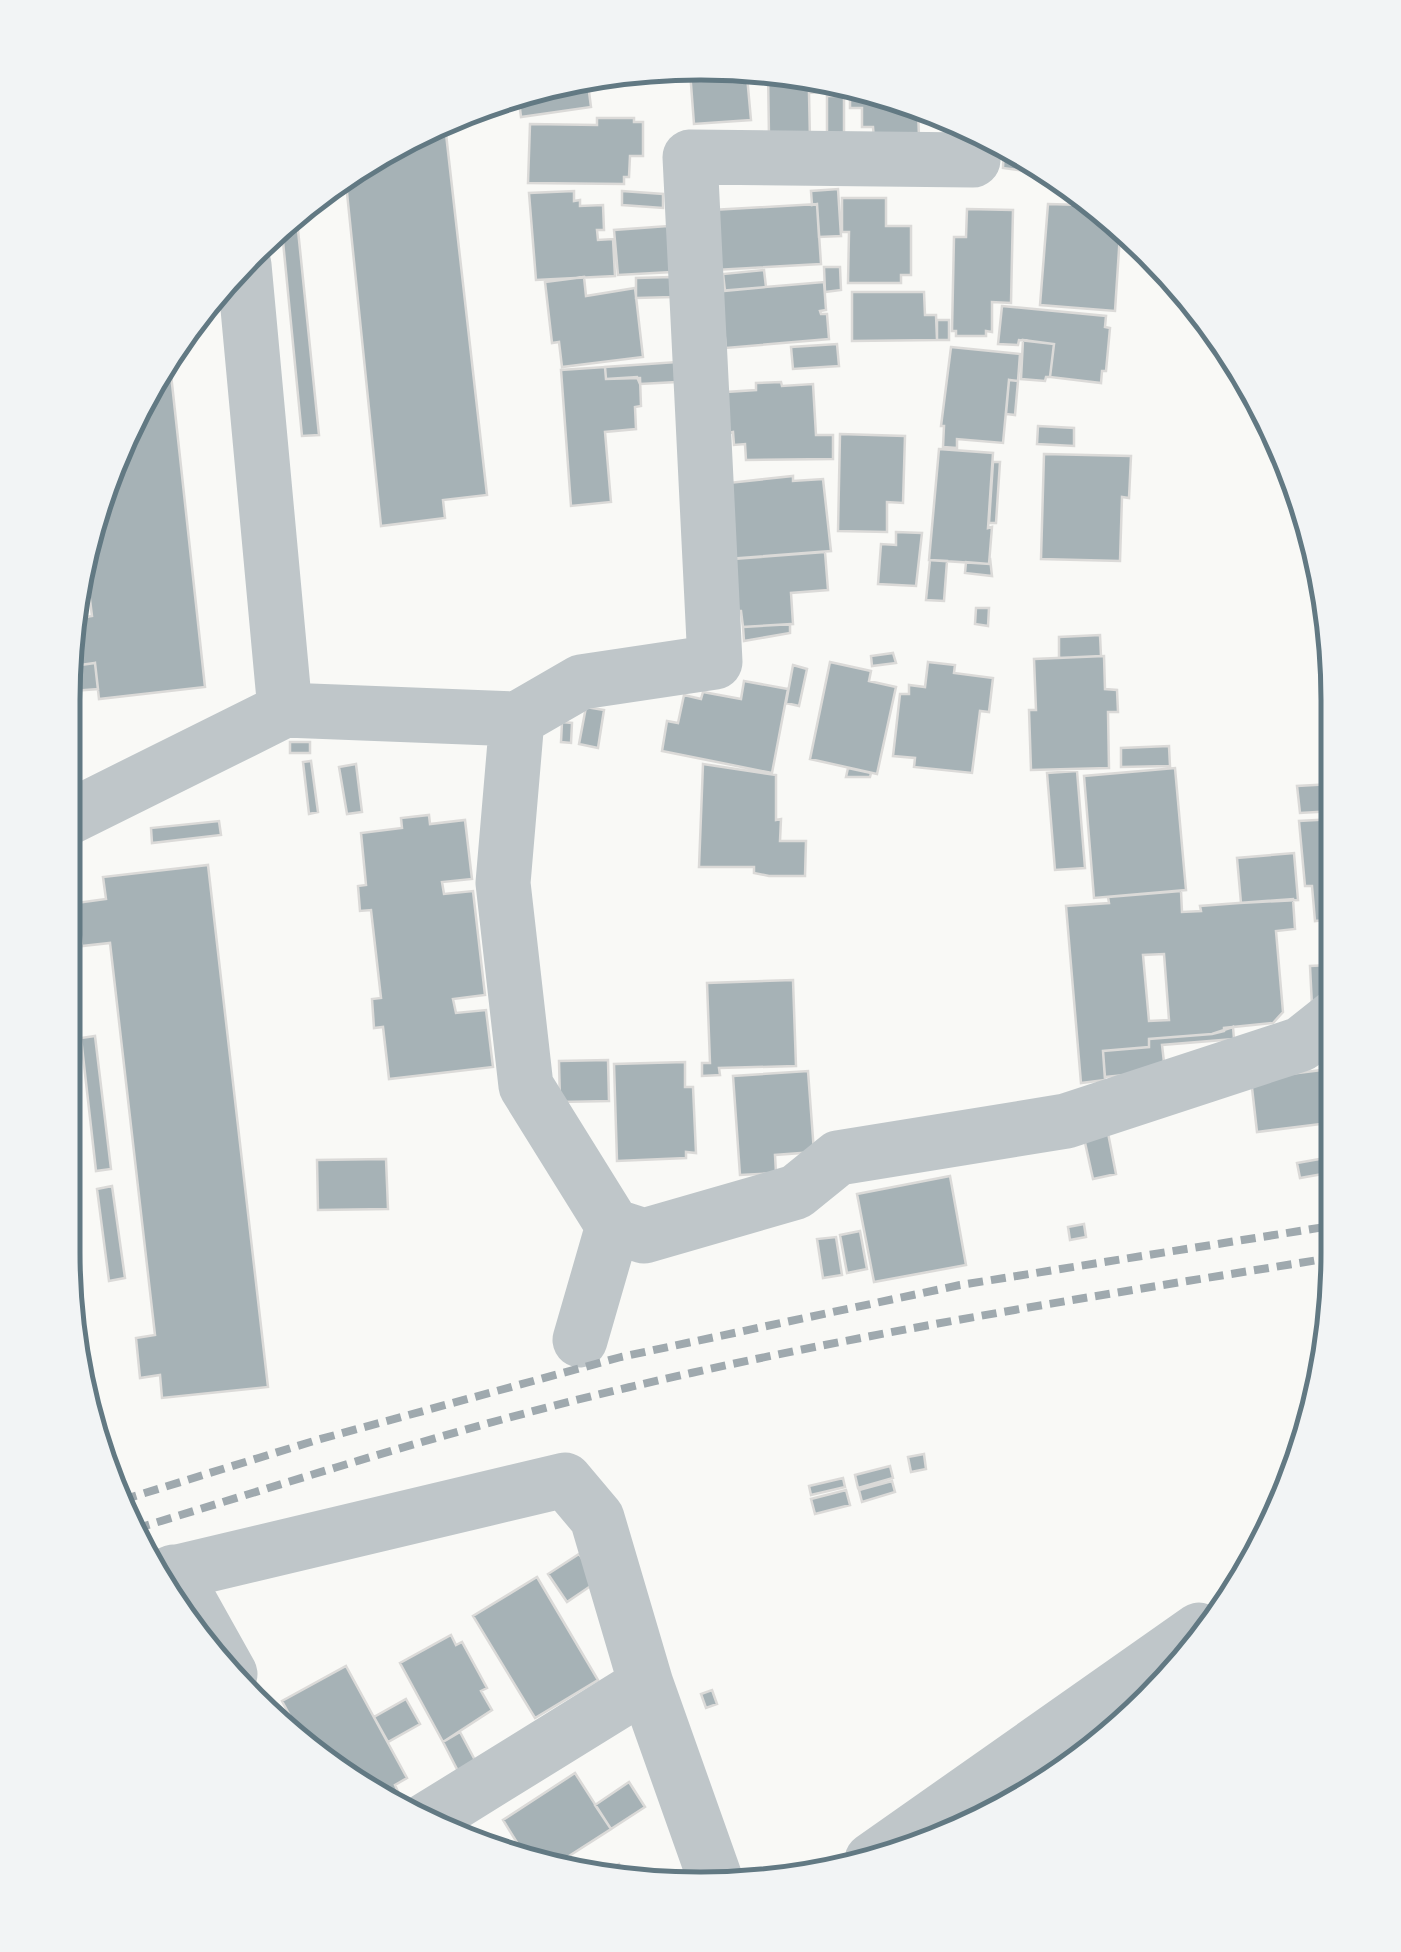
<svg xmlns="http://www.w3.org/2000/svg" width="1401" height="1952" font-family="Jost,sans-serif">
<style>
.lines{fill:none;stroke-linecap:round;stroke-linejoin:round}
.river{stroke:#b7c7ca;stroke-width:95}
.building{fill:#a6b2b6;stroke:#dbdad8;stroke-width:2.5;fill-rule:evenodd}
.minor{stroke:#bfc6c9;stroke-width:55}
.rail{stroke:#9fa9ae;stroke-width:8;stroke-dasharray:15 8;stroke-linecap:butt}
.rim{fill:none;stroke:#627983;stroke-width:5}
</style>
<rect width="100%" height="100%" fill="#f9f9f6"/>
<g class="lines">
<path class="river" d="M1007 1802 1140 1707"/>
</g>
<path class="building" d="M743 64 746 65 751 120 694 124 690 71Z
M768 71 842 90 809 93 810 140 769 137Z
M588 84 591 107 521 117 518 93Z
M850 93 918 111 919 137 874 139 873 127H862V108H850Z
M827 96H844V134H827Z
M597 118H634V122H643V156H630L629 177H624V184L528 183 530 124 597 125Z
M445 125 487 495 443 500 445 518 381 526 346 183Z
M1004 145 1041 173 1003 168Z
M838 189 841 236 819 237 817 204 812 205 811 191Z
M574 191V201L580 200V206L603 205 604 230H597L598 240 613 239 615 276 536 280 529 193Z
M622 191 663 194V208L622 205Z
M842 198H886V226H911V275H901V283H848L849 232H842Z
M817 204 821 264 715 270 712 210Z
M1048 204 1082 205 1120 234 1115 311 1040 305Z
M967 209 1013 210 1011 303 992 302V332L986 331V336H956V331H952L954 237H966Z
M668 226 672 272 618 275 614 230Z
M298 230 319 435 302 436 282 231Z
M824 267H840L841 290 825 292Z
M764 270 766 287 725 291 723 274Z
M584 277 586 296 635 288 643 357 562 367 559 342 552 343 545 282Z
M672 277 673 297 636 298V278Z
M824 282 826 310 820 311 821 314H827L829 339 726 348 720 291Z
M852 292H924L925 315H936L937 340 852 341Z
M1002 306 1106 316 1105 327 1110 328 1106 371H1102L1101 383 1050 377 1054 344 1019 340 1018 345 998 344Z
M937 320H949V340H937Z
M1023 340 1054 344 1050 377H1046L1045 381 1021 379Z
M837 344 839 366 793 369 791 347Z
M951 347 1020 354 1018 381 1009 380 1003 443 957 439V448L943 447 944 426H941Z
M169 356 205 687 99 699 95 663 73 666 74 619 92 616 84 551 148 381Z
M677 362V382L640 384 637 377 606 379 605 367Z
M605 367 606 379 640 378 641 406 635 407 636 429 605 432 611 502 571 506 561 370Z
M1009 380 1018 381 1015 415 1006 414Z
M781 382 782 386 813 384 816 435H833V459L746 460 745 444 734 445 733 432 728 433 726 392 756 390V383Z
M1038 426 1074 428V446L1037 444Z
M840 434 905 436 903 503 887 502V532L838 531Z
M939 449 993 453 988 528 992 527 989 564 929 560Z
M1044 454 1131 456 1129 498 1122 497 1120 561 1041 559Z
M993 462H1000L996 523H989Z
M793 476V481L823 479 831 551 727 559 728 483Z
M896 532 922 533 916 586 878 584 881 544 896 545Z
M825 552 828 590 791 593 793 624 743 627 741 611H737L733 559Z
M990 558 992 576 965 573 966 562 989 564Z
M930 560 947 561 944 601 926 600Z
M976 608H989L988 626 975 624Z
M790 624V633L744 641 743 627Z
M1100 635 1101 656 1059 658V637Z
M893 653 896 663 872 666 871 656Z
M1104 656 1105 689 1117 690 1118 712H1108L1109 768 1031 770 1029 710H1036L1034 659Z
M830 662 871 671 869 681 896 687 877 774 810 759Z
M928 662 955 665 954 673 993 678 989 712 980 711 972 773 914 767 915 758 893 756 900 694H909V685L925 687Z
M95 663 98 689 73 691V666Z
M793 665 807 669 799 706 786 703Z
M744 681 788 689 772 773 662 751 667 721 678 723 684 695 701 699 703 692 741 699Z
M586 707 604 710 598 748 579 744Z
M562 722 572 723 571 743 561 742Z
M290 742H310V753H290Z
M1169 746 1170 766 1121 767V748Z
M311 761 318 812 309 814 303 762Z
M356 764 362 812 347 814 339 767Z
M703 764 776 775V820L781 819 780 841H806L805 876H769L754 873V867H699Z
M848 768 871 773 870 777H846Z
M1175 768 1186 890 1094 898 1084 776Z
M1077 771 1085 868 1055 870 1047 773Z
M1332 784 1334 811 1300 813 1297 786Z
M429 815 430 824 465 820 472 879 442 882 444 894 473 891 485 995 453 999 456 1013 486 1010 493 1067 389 1079 383 1027 374 1028 372 999 381 998 371 910 360 911 358 886 366 885 361 833 402 828 401 818Z
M1334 819V919L1315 921 1312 886H1305L1299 821Z
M219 821 221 835 152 843 151 828Z
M1294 853 1298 900 1241 903 1237 858Z
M208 865 268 1387 162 1398 160 1375 140 1378 136 1338 155 1335 110 943 82 946 80 928 68 929 69 904 106 899 103 877Z
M1181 891 1182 912 1201 911 1200 906 1293 899 1295 929 1276 931 1283 1012 1273 1023 1224 1028V1031L1212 1034 1149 1039V1047L1103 1051 1105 1080 1081 1083 1066 906 1109 903 1108 897ZM1164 954 1169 1020 1149 1021 1143 955Z
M1329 965 1331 1005 1312 1006 1310 966Z
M793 980 796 1066 719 1068 720 1075 702 1076V1063H710L707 983Z
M1233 1027 1234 1039 1162 1045 1165 1071 1105 1077 1103 1051 1149 1047V1039L1212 1034Z
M95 1036 111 1169 96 1171 81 1038Z
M608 1060 609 1101 560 1102 559 1061Z
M685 1062V1087H693L696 1153 686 1152V1158L617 1161 614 1064Z
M1322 1070 1329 1123 1257 1132 1251 1079Z
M808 1071 814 1152 775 1155 776 1173 740 1175 733 1076Z
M1108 1133 1116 1174 1093 1179 1084 1138Z
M1331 1157 1334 1172 1300 1178 1297 1163Z
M386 1159 388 1209 318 1210 317 1160Z
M950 1176 966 1265 874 1282 857 1194Z
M112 1186 125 1278 109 1281 97 1189Z
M1084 1224 1086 1237 1070 1240 1068 1227Z
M860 1231 867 1269 847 1273 840 1235Z
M836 1237 842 1275 823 1278 817 1239Z
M924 1454 926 1469 911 1472 908 1457Z
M890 1466 893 1478 858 1488 855 1475Z
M843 1478 845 1487 811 1495 809 1486Z
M892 1481 895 1492 862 1502 859 1490Z
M846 1490 850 1505 815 1514 811 1499Z
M579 1554 598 1581 567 1602 548 1574Z
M537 1577 598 1680 535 1718 473 1616Z
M451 1635 456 1645 462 1642 487 1688 481 1691 492 1710 443 1742 400 1663Z
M346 1666 407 1778 395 1785 399 1794 386 1802 309 1751 282 1701Z
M712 1690 717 1704 706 1708 701 1694Z
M406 1699 420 1724 388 1742 374 1717Z
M460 1732 477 1764 459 1773 443 1742Z
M575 1773 611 1829 555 1865 526 1857 503 1820Z
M629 1782 645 1807 611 1829 595 1805Z
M619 1864 628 1884 599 1879 597 1875Z"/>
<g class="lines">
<path class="minor" d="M285 710 517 719 581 682 715 662 690 157 973 160 975 126
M517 719 503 883 526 1086 613 1226 644 1236 796 1192 838 1158 1066 1121 1301 1044 1335 1017
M70 817 285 710 244 265
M580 1340 613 1226
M173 1572 230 1674
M157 1577 565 1480 597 1518 646 1684 717 1884
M420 1824 646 1684
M872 1860 1199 1630"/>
<path class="rail" d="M122 1500 317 1440 621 1357 960 1285 1337 1225
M135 1529C299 1479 463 1426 630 1387 863 1332 1100 1295 1337 1257"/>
</g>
<path d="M0 0H1401V1952H0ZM700 80H701A620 620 0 0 1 1321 700V1252A620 620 0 0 1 701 1872H700A620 620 0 0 1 80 1252V700A620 620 0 0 1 700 80Z" fill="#f2f4f5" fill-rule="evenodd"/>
<path class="rim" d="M700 80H701A620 620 0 0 1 1321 700V1252A620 620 0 0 1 701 1872H700A620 620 0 0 1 80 1252V700A620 620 0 0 1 700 80Z"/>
</svg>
